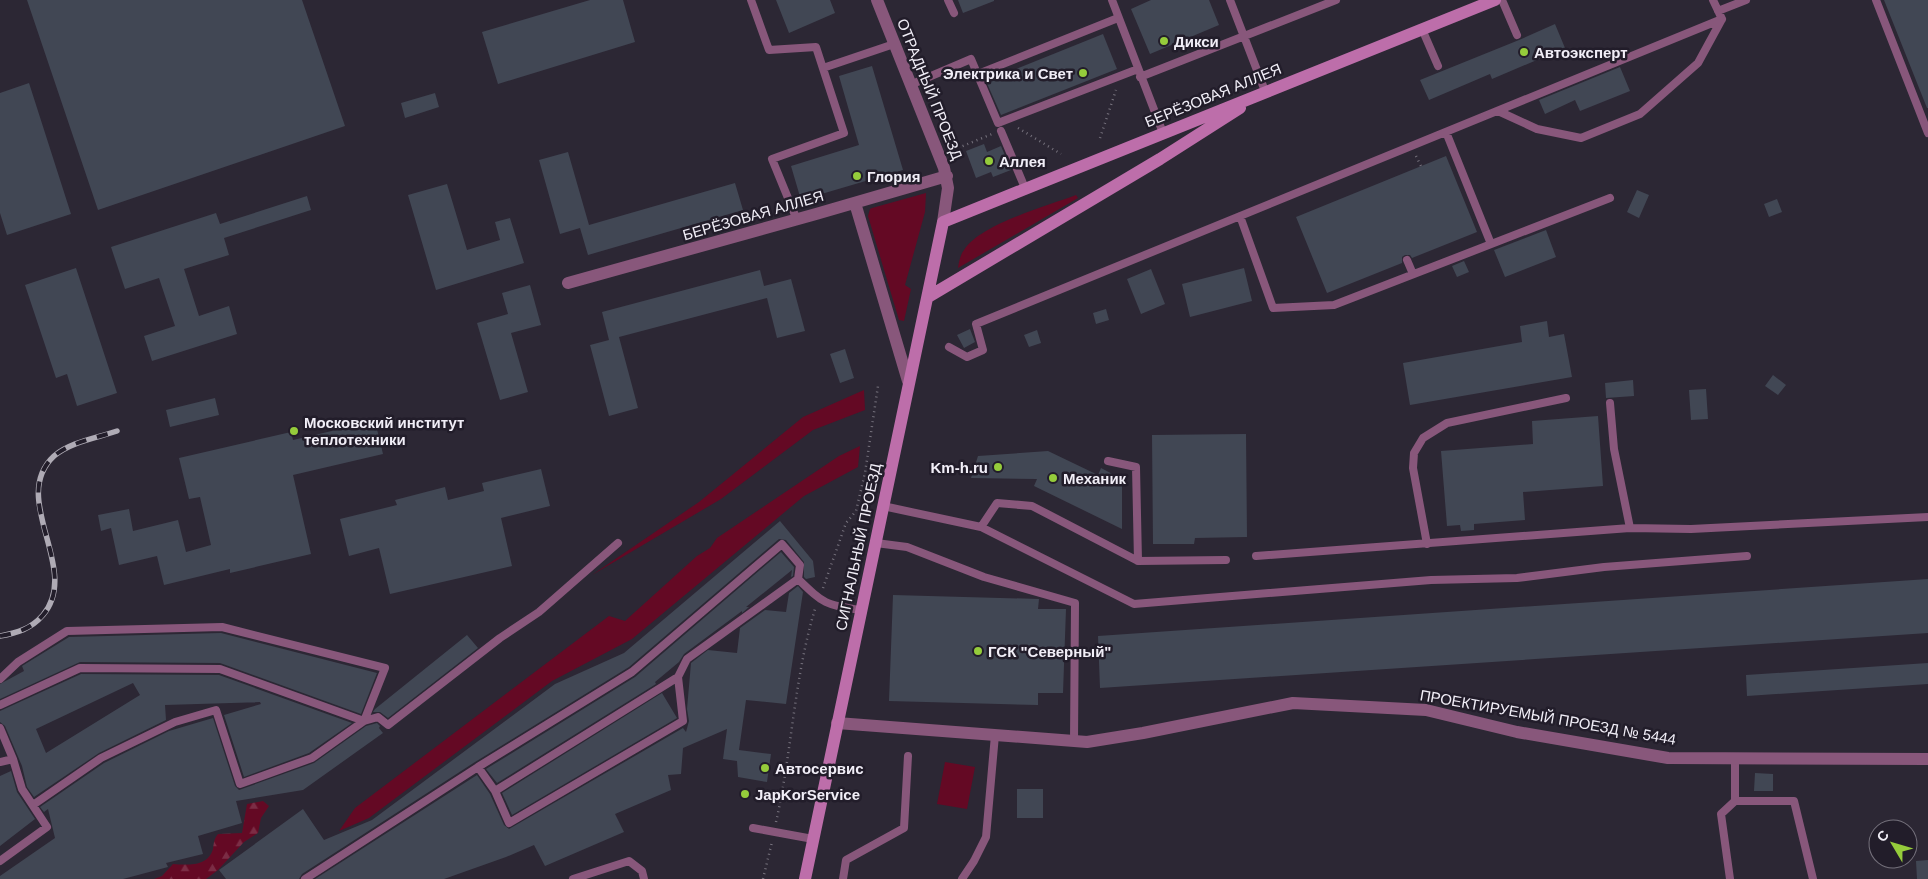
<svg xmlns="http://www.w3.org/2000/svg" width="1928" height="879" font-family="Helvetica,sans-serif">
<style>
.green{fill:#640924}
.forest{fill:url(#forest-firs)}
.building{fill:#414754;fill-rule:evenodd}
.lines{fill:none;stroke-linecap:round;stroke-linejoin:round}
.path{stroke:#76727d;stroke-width:2.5;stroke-dasharray:1 4;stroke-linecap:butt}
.lane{stroke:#88577b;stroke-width:8}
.street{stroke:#88577b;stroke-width:12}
.secondary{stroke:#bd6eaa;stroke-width:12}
.rail-casing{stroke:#afabb5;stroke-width:5.5}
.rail{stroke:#221d2a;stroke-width:4;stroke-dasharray:11;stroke-linecap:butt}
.poi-dot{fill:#95cc3b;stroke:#221d2a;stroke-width:2}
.labels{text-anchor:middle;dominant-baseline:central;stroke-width:5;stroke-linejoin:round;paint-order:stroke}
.poi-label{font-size:15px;font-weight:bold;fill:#f1eef7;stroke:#221d2a;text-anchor:start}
.street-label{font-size:15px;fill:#f1eef7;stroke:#221d2a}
</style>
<defs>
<pattern id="forest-firs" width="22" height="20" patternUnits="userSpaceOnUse" patternTransform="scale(1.25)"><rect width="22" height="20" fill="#640924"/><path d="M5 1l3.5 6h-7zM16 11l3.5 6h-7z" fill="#7b2d45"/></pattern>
</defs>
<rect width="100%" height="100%" fill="#2c2734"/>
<path class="green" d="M926 193 925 212 905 285 911 289 904 321 899 320 868 216 870 209 872 208Z
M1076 195 1078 198 958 268C959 262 960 255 964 250 981 224 1047 206 1076 195Z
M864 390 865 410 813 430 721 499 592 575 699 502 803 417Z
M860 446 858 467 804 496 632 639 552 681 369 818 339 831 355 808 609 616 625 621 697 556 710 548 717 538 839 456Z
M945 762 975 767 967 809 937 804Z"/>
<path class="forest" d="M263 801 269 806 261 818 258 833 244 842 218 870 206 879H154L162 876 173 864C187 865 208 867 213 849 214 842 214 839 218 834L242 833 247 804Z"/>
<path class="building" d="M27 0H302L345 126 98 210Z
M590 0H623L635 42 498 84 482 32Z
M776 0H830L835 13 789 33Z
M958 0H994V1L963 13Z
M1151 0H1209L1219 25 1150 54 1131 9Z
M1884 0H1928V108H1927Z
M1555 24 1565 48 1492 79 1490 74 1429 100 1420 80 1519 40Z
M1103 34 1117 69 1001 115 986 81Z
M872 66 903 170 801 200 791 166 859 145 839 76Z
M1620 67 1630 91 1580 111 1575 100 1545 114 1539 100Z
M29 83 71 214 7 235 0 213V93Z
M435 93 439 107 405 118 401 103Z
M984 144 987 152 1001 146 1011 170 993 177 991 172 976 178 966 151Z
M568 152 589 225 735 183 743 210 588 255 580 228 560 234 539 160Z
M1446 156 1477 232 1412 258 1410 255H1405L1402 257V263L1327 293 1296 217Z
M447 184 467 250 500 240 495 222 510 218 524 263 436 290 408 195Z
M1637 190 1649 195 1639 218 1627 212Z
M307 196 311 210 224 238 229 255 184 269 199 316 229 306 237 334 152 361 144 336 175 326 159 278 125 289 111 247 216 213 220 224Z
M1777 199 1782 212 1769 217 1764 204Z
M1546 230 1556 257 1505 277 1494 250Z
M1464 261 1469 272 1457 277 1452 266Z
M76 268 117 393 77 406 67 374 56 378 25 285Z
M1244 268 1252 301 1190 317 1182 284Z
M1151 269 1165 304 1141 314 1127 279Z
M760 270 764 286 791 279 805 331 777 338 767 298 619 337 638 408 609 416 590 345 609 340 602 312Z
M530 285 541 325 511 333 528 392 500 400 477 323 508 314 502 293Z
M1106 309 1109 320 1096 324 1093 313Z
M1547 321 1549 337 1564 334 1572 377 1410 405 1403 363 1522 342 1520 326Z
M970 329 975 342 964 348 957 335Z
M1037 330 1041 343 1029 347 1024 335Z
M845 349 854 378 840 383 830 354Z
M1773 375 1786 385 1778 395 1765 386Z
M1633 380 1634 396 1606 398 1605 383Z
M1706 389 1708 419 1691 420 1689 390Z
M215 398 219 415 170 427 166 410Z
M1598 416 1603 486 1523 492 1525 520 1474 524V530L1461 531 1460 525 1447 526 1441 451 1533 444 1532 421Z
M375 421 383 454 293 475 311 554 230 573V569L164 585 157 556 119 565 111 528 101 531 98 515 129 509 133 531 178 520 186 552 211 545 200 497 189 499 179 458 291 432 293 440Z
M1246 434 1247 537 1195 538 1194 544H1153L1152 435Z
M1048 451 1098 475 1101 468 1122 479V529L1034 486 1037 479 971 478 978 456Z
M541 469 550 506 501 518 512 566 390 594 379 548 349 556 340 519 397 505 395 500 445 487 448 500 484 491 482 483Z
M780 521 813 561 815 577 806 579 804 577V562L786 540 779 539 629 667 475 762 302 874 299 879H226L219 870 303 809 324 840 372 820 555 684 624 653Z
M781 552 794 567 793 576 791 577 792 570 746 607H749L742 613V611L684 654 679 662 655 682 656 684 497 783 486 769 635 677Z
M1928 579V633L1100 688 1098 636Z
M798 586 803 592 786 704 746 700 739 750 771 754 767 782 738 777 737 761 723 759 727 729 683 748 681 774 668 775 671 790 615 814 624 832 545 866 534 845 506 857 444 879H315L477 775 490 794 504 825 509 829 683 728 686 732 689 721 687 709 691 663 708 650 737 653 740 628 765 610 786 612 789 593Z
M893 595 1039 599 1038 609H1066L1063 693H1038V705L889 701Z
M221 633 377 673 361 714 220 663 80 662 0 699V684L24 671 22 666 69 637Z
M467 635 478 648 388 718 380 712H373L375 709Z
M1928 663V684L1747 696 1746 675Z
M81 674 219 675 352 723 309 753 244 777 224 715 261 704 260 702 165 705 166 720 99 753 34 797 27 787 22 766 5 726 0 722V711ZM133 683 140 695 46 753 36 729Z
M662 693 677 718 512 815 502 793Z
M213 718 235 786 239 790 314 763 366 726 377 723 380 726 379 728 383 733 303 790 236 801 242 823 198 836 203 854 166 863 168 867 123 879H0V876L55 838 48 809 44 812 40 807 104 763 169 731Z
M11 771 17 792 35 819 0 846V776Z
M1755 773 1773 774V791H1754Z
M1017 789H1043V818H1017Z
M1928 860V879H1917L1916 861Z"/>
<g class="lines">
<path class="path" d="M1018 128 1061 154
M1100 138 1116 90
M958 148 992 134
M1416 156 1421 166
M823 588 846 523 856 511 865 473 878 386
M776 822C792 752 794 678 815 609
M763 879 772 842"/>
<path class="lane" d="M751 0 769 50 816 47 844 133 772 159 797 220
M948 0 954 13
M1112 0 1163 133
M1230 0 1265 91
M1502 0 1517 35
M1876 0 1928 133
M1718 11 1746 0
M1422 29 1438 66
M823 68 894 44
M978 74 1118 18
M1140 77 1336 0
M910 85 971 59 998 123 1138 69
M1498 111 1537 129 1581 138 1640 114 1698 63 1722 19
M1001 131 1025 188
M1446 132 1491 244
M1240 216 1273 308 1334 305 1610 198
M1407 260 1413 274
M949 347 967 357 983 350 976 324 1722 19 1713 0
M1610 403 1614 449 1630 528
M1108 461 1136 467 1138 561
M883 506 981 527 1134 604 1431 580 1517 578 1604 567 1747 556
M981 527 997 503 1032 506 1138 561 1226 560
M876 543 907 547 984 577 1075 603 1074 741
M1427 544 1413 468 1414 453 1423 438 1447 423 1566 398
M1256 556 1630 528 1691 529 1928 517
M798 579C824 604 825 605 861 610
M0 679 18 662 67 631 222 627 385 668 364 721 220 669 80 668 0 705
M0 728 13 759 0 762
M1735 758V801H1794L1813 879
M495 791 509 823 683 721 678 677
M33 805 101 758 175 722 216 710 240 784 312 758 364 721 378 717 388 725 500 638 539 612 618 543
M753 828 813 839
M0 861 47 827 22 789 13 759
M305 879 478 767 495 791 678 677 687 659 798 579 800 565 782 544 632 672 478 767
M573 879 629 861 642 871 644 879
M843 879 846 860 904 828 908 756
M962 879 974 861 986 837 995 735
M1730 879 1721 814 1735 801"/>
<path class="street" d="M877 0 944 168 948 188 943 222
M855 203 908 381
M568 283 816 214 947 176
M837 723 1087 742 1143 733 1293 703 1426 710 1517 732 1668 758 1928 759"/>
<path class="secondary" d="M928 297 1160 159 1240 108
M805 879 943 222 1495 0"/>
<g class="rail-casing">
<path id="rail" d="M0 636C17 633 31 629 43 615 82 569 8 499 54 456 70 442 97 438 117 431"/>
</g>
<use href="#rail" class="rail"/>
</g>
<g class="poi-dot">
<circle cx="1164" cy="41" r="5"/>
<circle cx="1524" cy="52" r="5"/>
<circle cx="1083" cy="73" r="5"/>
<circle cx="989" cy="161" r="5"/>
<circle cx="857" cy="176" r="5"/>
<circle cx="294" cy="431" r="5"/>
<circle cx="998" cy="467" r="5"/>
<circle cx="1053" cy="478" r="5"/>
<circle cx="978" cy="651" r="5"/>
<circle cx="765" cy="768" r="5"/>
<circle cx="745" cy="794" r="5"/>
</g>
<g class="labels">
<g class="poi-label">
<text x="1174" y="41">Дикси</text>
<text x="1534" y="52">Автоэксперт</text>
<text x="1073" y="73" text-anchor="end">Электрика и Свет</text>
<text x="999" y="161">Аллея</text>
<text x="867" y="176">Глория</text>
<text x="304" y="422">Московский институт<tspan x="304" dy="17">теплотехники</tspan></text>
<text x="988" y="467" text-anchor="end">Km-h.ru</text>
<text x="1063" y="478">Механик</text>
<text x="988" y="651">ГСК "Северный"</text>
<text x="775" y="768">Автосервис</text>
<text x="755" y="794">JapKorService</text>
</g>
<g class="street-label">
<text transform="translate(930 89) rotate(68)">ОТРАДНЫЙ ПРОЕЗД</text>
<text transform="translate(1213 95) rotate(-22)">БЕРЁЗОВАЯ АЛЛЕЯ</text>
<text transform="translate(753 215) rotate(-16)">БЕРЁЗОВАЯ АЛЛЕЯ</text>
<text transform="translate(858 547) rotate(-78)">СИГНАЛЬНЫЙ ПРОЕЗД</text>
<text transform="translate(1548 717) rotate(10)">ПРОЕКТИРУЕМЫЙ ПРОЕЗД № 5444</text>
</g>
</g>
<g transform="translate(1893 844) rotate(308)"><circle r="24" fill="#221d2a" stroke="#75717c"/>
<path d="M0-4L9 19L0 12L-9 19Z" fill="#95cc3b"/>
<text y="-8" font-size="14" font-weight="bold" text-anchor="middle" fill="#f1eef7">С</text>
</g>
</svg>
